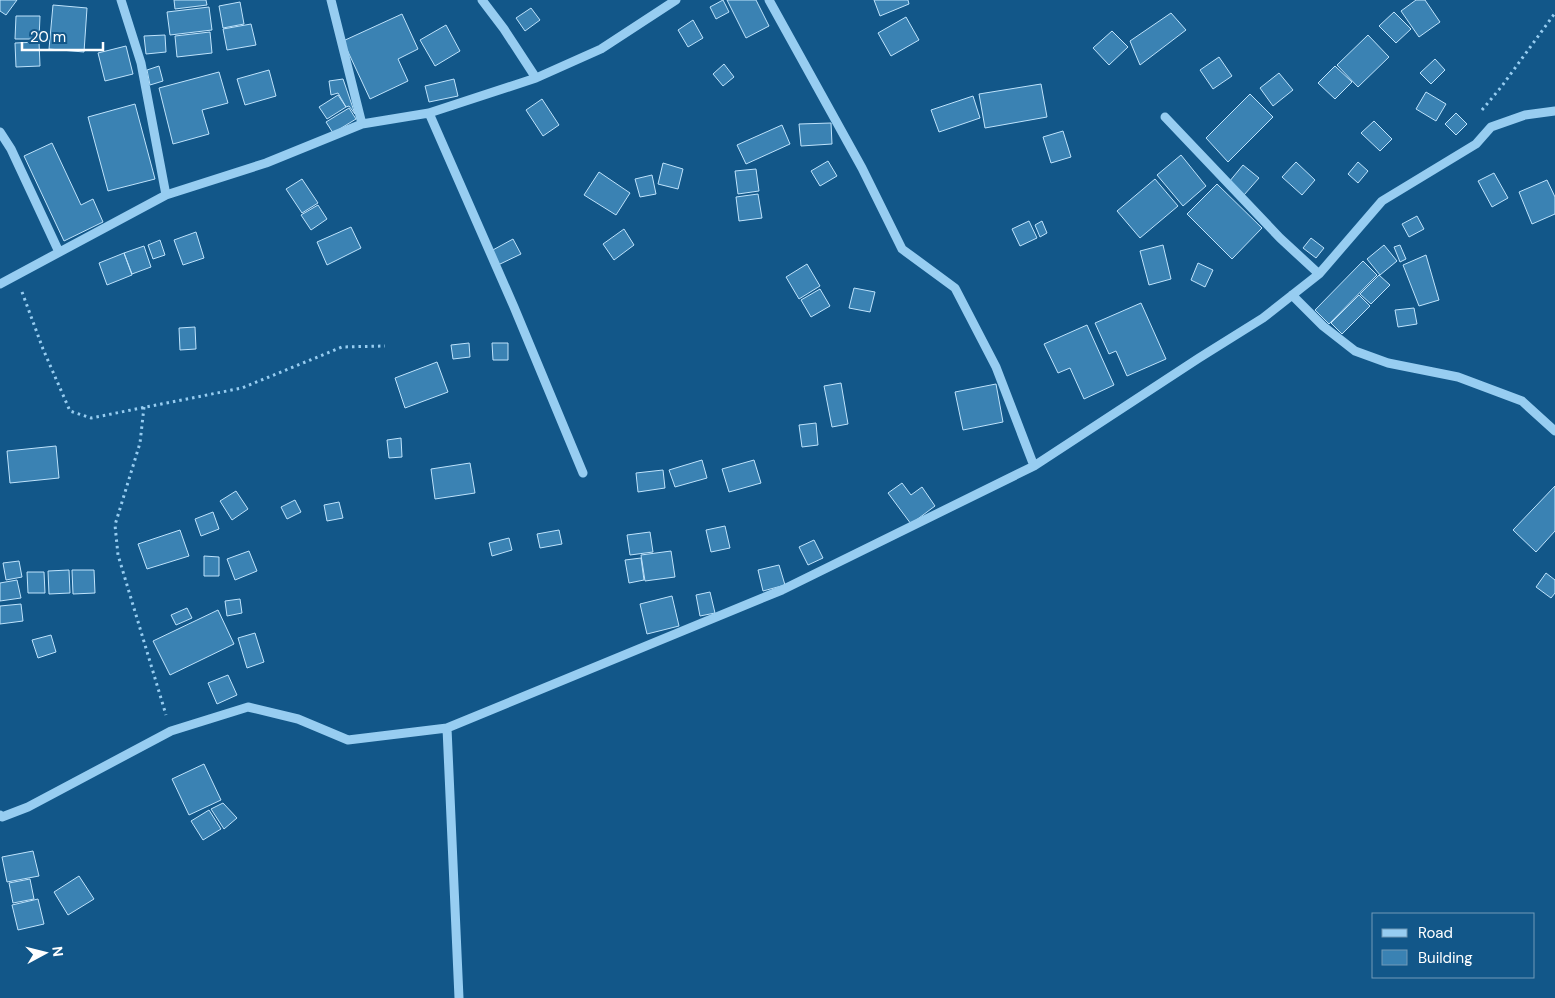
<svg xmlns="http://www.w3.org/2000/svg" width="1555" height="998" font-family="'DM Sans',sans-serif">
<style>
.building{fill:#3a82b3;stroke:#bee3fc}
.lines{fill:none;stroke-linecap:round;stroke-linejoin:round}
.path{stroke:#97cdf1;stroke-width:3;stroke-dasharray:2.5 4;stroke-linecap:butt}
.minor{stroke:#97cdf1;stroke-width:9}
</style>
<rect width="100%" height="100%" fill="#125789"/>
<path class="building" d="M0 0H17L6 15 0 11Z
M174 0H206L207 5 175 9Z
M723 0 729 12 716 19 710 7Z
M727 0H756L769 26 746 38Z
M874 0H908L909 4 880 16Z
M1416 0H1425L1440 22 1419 37 1401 11Z
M240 2 244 24 223 28 219 6Z
M53 5 87 8 84 52 49 49Z
M209 7 212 30 170 35 167 12Z
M531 8 540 20 525 31 516 18Z
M1394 12 1411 29 1396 43 1379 26Z
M1171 13 1186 30 1140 65 1130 41Z
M402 14 418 49 398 59 408 81 370 99 343 41Z
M16 16H40L39 39H15Z
M906 17 919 40 891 56 878 33Z
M693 20 703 38 688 47 678 30Z
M251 24 256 45 227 50 223 29Z
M446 25 460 51 435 66 420 40Z
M1112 31 1128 47 1109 65 1093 48Z
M210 32 212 53 177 57 175 36Z
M165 35 166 52 146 54 144 36Z
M1368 35 1389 57 1358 87 1337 65Z
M39 42 40 66 16 67 15 43Z
M126 46 133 74 105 81 98 53Z
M1219 57 1232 76 1213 89 1200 70Z
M1435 59 1445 70 1431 84 1420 73Z
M724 64 734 77 723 86 713 74Z
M159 66 163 81 150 85 147 70Z
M1335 66 1352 82 1335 99 1318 83Z
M269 70 276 96 245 105 237 79Z
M219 72 228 103 202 110 209 134 173 144 159 88Z
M1279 73 1293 90 1273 106 1260 88Z
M343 79 355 114 349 106 346 107 338 93 331 95 329 81Z
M454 79 458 96 429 102 425 86Z
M1041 84 1047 117 985 128 979 94Z
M1426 92 1446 104 1436 121 1416 109Z
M1250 94 1273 117 1228 162 1206 138Z
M338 95 346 107 327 119 319 107Z
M973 96 980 118 939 132 931 110Z
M542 99 559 125 543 136 526 110Z
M135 104 155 179 108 191 88 117Z
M349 108 356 119 333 133 326 122Z
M1456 113 1467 124 1456 135 1445 124Z
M1374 121 1392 139 1380 151 1361 133Z
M831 123 832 144 801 146 799 124Z
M782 125 790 144 746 164 737 145Z
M1063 131 1071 157 1051 163 1043 137Z
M52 143 81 205 93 199 103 222 64 241 24 156Z
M1181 155 1206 186 1183 206 1157 175Z
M828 161 837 176 820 186 811 171Z
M1296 162 1315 180 1302 195 1282 177Z
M1358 162 1368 171 1358 183 1348 174Z
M663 163 683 169 678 189 658 184Z
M1243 165 1259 178 1244 195 1229 182Z
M756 169 759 191 738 194 735 171Z
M599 172 630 193 616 215 584 195Z
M1494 173 1508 198 1492 207 1478 181Z
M652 175 656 194 640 197 635 179Z
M302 179 318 203 302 213 286 189Z
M1155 179 1178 206 1140 238 1117 211Z
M1547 180 1555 197V214L1532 224 1519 192Z
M1217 184 1262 228 1232 259 1187 214Z
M758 194 762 218 739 221 736 197Z
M318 205 327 219 311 230 301 215Z
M1417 216 1424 229 1409 237 1402 224Z
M1029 221 1037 238 1020 246 1012 229Z
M1042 221 1047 233 1040 237 1035 225Z
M351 227 361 248 327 265 317 242Z
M624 229 634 245 614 260 603 244Z
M196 232 204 258 183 265 174 240Z
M1311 238 1324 248 1316 258 1303 248Z
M513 239 521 254 498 265 491 251Z
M160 240 165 255 153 259 148 245Z
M1163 245 1171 279 1149 285 1140 251Z
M1384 245 1397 261 1380 275 1367 259Z
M1400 245 1406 259 1400 262 1394 247Z
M144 246 151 267 132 274 124 253Z
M124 253 132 275 107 285 99 263Z
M1426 255 1439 300 1419 306 1403 265Z
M1363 261 1377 275 1329 324 1315 310Z
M1198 263 1213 270 1205 287 1191 280Z
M807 264 820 286 799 299 786 277Z
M1379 275 1390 285 1371 304 1360 294Z
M854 288 875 292 870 312 849 308Z
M820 289 830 306 811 317 801 300Z
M1359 295 1370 306 1342 334 1331 323Z
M1141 303 1166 359 1127 376 1116 351 1109 354 1095 323Z
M1414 308 1417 324 1398 327 1395 310Z
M1087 325 1114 385 1084 399 1070 368 1058 373 1044 344Z
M195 327 196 349 180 350 179 328Z
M469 343 470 357 453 359 451 345Z
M492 343H508V360H493Z
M437 362 448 392 405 408 395 378Z
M841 383 848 424 832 427 824 386Z
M996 384 1003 422 963 430 955 392Z
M816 423 818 445 802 447 799 425Z
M401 438 402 457 389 458 387 440Z
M56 446 59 478 10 483 7 451Z
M702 460 707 478 675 487 669 470Z
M754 460 761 483 729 492 722 469Z
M470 463 475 493 435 499 431 469Z
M663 470 665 488 638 492 636 473Z
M902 483 911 495 922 487 935 506 911 524 888 493Z
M1555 486V531L1536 552 1513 530Z
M236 491 248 509 232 520 220 501Z
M295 500 301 512 287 519 281 507Z
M339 502 343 518 327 521 324 505Z
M213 512 219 529 201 536 195 519Z
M725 526 730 548 711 552 706 530Z
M180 530 189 556 147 569 138 544Z
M559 530 562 544 540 548 537 534Z
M650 532 653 552 630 555 627 535Z
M509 538 512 550 492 556 489 543Z
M814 540 823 558 808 565 799 547Z
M249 551 257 571 235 580 227 559Z
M671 551 675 577 645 581 641 555Z
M204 556 219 557V576H204Z
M641 558 644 580 629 583 625 560Z
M19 561 22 577 6 580 3 563Z
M779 565 785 585 763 591 758 570Z
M69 570 70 593 49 594 48 571Z
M72 570H94L95 593 73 594Z
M27 572H44L45 593H28Z
M1546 573 1555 580V593L1551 598 1536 587Z
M17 580 21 598 0 601V583Z
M710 592 715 613 700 616 696 595Z
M672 596 679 626 647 634 640 604Z
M240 599 242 613 227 616 225 601Z
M21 604 23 621 0 624V606Z
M187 608 192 618 176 625 171 615Z
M218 610 234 644 170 675 153 641Z
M255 633 264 662 247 668 238 638Z
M51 635 56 652 38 658 32 640Z
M228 675 237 695 217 704 208 683Z
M204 764 221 800 189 815 172 779Z
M223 803 237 818 224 829 211 809Z
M209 810 221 829 203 840 191 821Z
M33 851 39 876 7 882 2 857Z
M79 876 94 899 68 915 54 892Z
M30 879 34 899 13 903 9 883Z
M38 899 44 924 18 930 12 905Z"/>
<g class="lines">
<path class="path" d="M1482 110 1502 86 1555 13
M22 292 43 349 70 411 91 418 242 388 342 347 385 346
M144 407 140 443 115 525 118 555 166 715"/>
<path class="minor" d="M121 0 141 63 166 195
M331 0 362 124
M482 0 504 29 536 78
M769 0 862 168 902 249 955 288 996 367 1034 466
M429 113 514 307 583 473
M1165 117 1280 238 1319 274
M0 132 11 149 59 252
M0 284 166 195 266 163 362 124 429 113 536 78 601 49 676 0
M1292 295 1323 326 1355 351 1388 363 1458 377 1522 401 1555 431
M447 728 459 998
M0 815 2 817 28 807 171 731 248 707 298 719 348 740 447 728 782 590 1034 466 1199 358 1263 318 1319 274 1382 201 1476 144 1491 127 1525 115 1555 111"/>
</g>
<rect x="1372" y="913" width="162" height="65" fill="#125789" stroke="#719ab8"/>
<rect x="1382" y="929" width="25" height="8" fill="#97cdf1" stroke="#719ab8"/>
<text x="1418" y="938" font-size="15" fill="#ffffff">Road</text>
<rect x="1382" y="950" width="25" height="15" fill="#3a82b3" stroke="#719ab8"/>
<text x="1418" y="963" font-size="15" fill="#ffffff">Building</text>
<g transform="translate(45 953) rotate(83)" stroke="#125789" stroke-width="4" paint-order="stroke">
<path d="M0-4L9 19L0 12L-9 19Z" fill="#ffffff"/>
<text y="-8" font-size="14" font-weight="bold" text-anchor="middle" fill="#ffffff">N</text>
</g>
<path d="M22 42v8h81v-8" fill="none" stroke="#ffffff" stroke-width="2.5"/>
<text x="30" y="42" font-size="15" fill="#ffffff" stroke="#125789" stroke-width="4" paint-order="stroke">20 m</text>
</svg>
